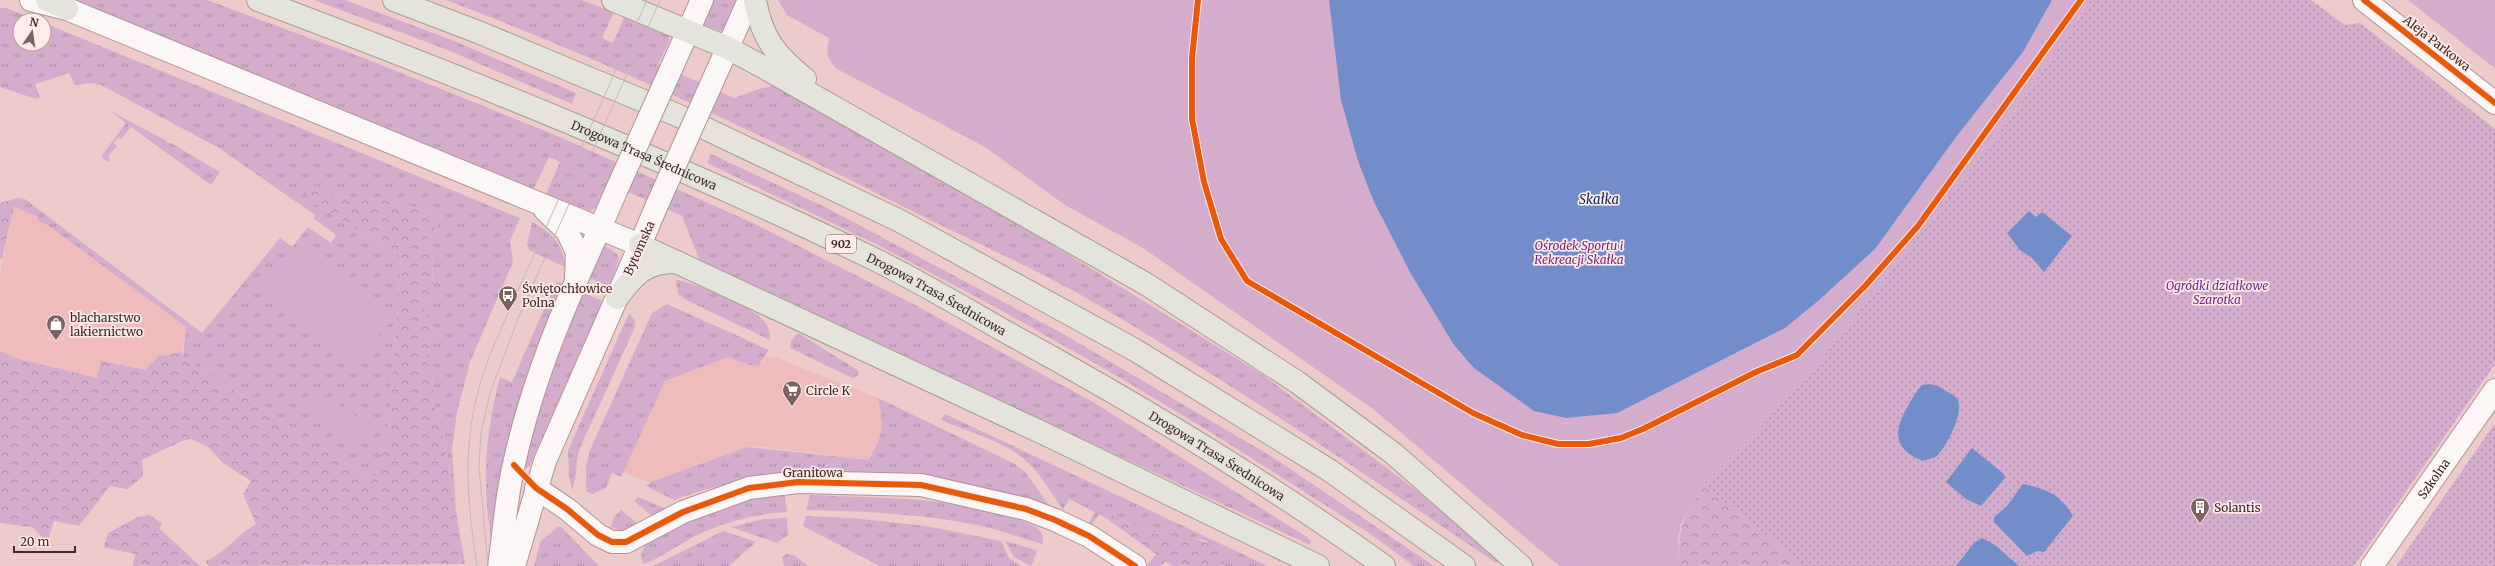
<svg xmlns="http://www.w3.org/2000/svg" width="2495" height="566" font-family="Merriweather,serif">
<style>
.built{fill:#efbcbb}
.grass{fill:url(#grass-tufts)}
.forest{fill:url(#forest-crowns)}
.park{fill:#d5adcc}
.garden{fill:url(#garden-dots)}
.water{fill:#728dc9}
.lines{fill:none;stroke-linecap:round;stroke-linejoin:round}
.minor-casing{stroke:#ad9595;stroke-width:24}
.tertiary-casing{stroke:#ad9595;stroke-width:24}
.secondary-casing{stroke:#ad9595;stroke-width:24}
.primary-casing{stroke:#a49d91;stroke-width:24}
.minor{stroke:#fcf7f7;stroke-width:22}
.tertiary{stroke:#fcf7f7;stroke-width:22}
.secondary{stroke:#fcf7f7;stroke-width:22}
.primary{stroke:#e4e4dd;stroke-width:22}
.tram{stroke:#c2baba;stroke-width:1}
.secondary-bridge-casing{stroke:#ad9595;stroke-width:24;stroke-linecap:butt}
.secondary-bridge{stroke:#fcf7f7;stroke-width:22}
.cycleway-casing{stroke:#feebea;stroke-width:8}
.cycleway{stroke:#e8590c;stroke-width:6}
.labels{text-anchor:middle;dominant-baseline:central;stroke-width:3.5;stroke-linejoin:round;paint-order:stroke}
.shield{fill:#feebea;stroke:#786363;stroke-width:1}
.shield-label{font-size:11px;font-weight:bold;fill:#3f2929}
.street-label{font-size:12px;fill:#3f2929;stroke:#feebea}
.park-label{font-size:12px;font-style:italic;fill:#7b238d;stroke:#feebea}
.poi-label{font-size:12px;fill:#3f2929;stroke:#feebea;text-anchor:start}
.water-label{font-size:13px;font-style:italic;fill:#0a2c63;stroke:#feebea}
</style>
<defs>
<pattern id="grass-tufts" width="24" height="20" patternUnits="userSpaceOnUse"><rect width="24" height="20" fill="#d5adcc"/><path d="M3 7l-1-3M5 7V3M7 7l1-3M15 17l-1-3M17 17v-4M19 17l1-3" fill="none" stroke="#ae8da6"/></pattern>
<pattern id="forest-crowns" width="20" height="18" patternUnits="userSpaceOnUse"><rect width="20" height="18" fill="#d5adcc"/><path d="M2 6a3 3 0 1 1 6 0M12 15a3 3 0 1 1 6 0" fill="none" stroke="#ae8da6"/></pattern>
<pattern id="garden-dots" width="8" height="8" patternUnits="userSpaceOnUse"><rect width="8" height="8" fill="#d5adcc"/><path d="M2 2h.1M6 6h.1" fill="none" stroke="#ae8da6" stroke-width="1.8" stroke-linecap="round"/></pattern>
</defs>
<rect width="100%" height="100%" fill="#eccbca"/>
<path class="built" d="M14 207 38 217V221L49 226 186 327 182 352 159 356 145 370 131 368 97 378 14 358 0 351V275Z
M728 357 749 365 764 361 766 357 777 358 878 398 884 421 879 442 869 460 757 446 747 447 659 479 654 484 623 472 665 381Z"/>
<path class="grass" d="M72 0H207L369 60 555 135 753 223 915 305 1093 402 1307 537 1311 541 1310 545 700 261 682 216 608 183 597 207 590 211 546 194 560 162 549 157 533 190Z
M314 0H345L452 40 576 93 572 104 448 50Z
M446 0H582L614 12 602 38 613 43 625 16 669 34V42L658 64 734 98 762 88 774 86 1003 214 1263 375 1477 536 1501 560 1496 563C1365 474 1234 385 1098 305 1041 271 976 243 916 213 763 135 607 61 446 0Z
M713 0H736L723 30 720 31 704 25Z
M0 8H6L37 20H20V44H44V23L520 218 510 241 513 262 470 362 457 412 452 450 456 509 443 434 433 401 434 378 426 359 433 331 424 311 433 295 432 253 427 239 443 218 411 206 408 210C392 202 376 194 359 202L349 196 335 199 325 189 309 200 402 257 387 441 373 481 183 357 186 327 49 226 38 221V217L14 207 25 199 202 333 280 238 292 247 308 227 331 243 336 235 313 218 315 215 219 148 101 85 91 83 75 85 69 73 35 84 40 98 36 99 0 87Z
M112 112 167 141 166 143H171L220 172 211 185 131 127 121 139 118 138 114 143 117 146 108 156 110 158 108 162 102 158 103 154 126 123Z
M711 154 827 208 1058 331 1274 458 1434 566H1414L1369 533 1207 430 1112 373 999 309 880 246 707 163Z
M532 222C551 232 564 245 565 267L529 250 527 245Z
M605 246 617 254 619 259 609 287 589 278Z
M676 280C691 281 751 307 761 318 768 324 770 331 770 340L686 300 678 294Z
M559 282 563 284C526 366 504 450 491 539 482 481 485 434 500 377L512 382 555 284Z
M583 293 603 301 529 467 526 468 524 466C540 407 559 350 583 293Z
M667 304 769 350 758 366 749 365 728 357 665 381 621 477 612 473 606 488 592 494 586 491V465L590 450 652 313Z
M629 313 635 321 634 329 580 448C575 462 578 476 572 489L569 476 568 450Z
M798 333 859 371 858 375 853 378 848 376 790 348 791 341Z
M878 398 1015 464 1025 472 1048 504 1046 506 756 479C727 483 701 490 674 500L646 486 651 482 747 447 869 460C883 434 885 427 878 398Z
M945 414 1268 566H1221L1225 560 1204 540 1186 536 1173 527 1154 534 1111 515 1107 519 1099 514 1090 528 1087 526 1095 512 1069 499 1063 510C1051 493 1041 474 1025 460 1006 442 966 431 941 420Z
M810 495C885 499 966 495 1036 527L1042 533 1043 544C1023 539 1003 531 982 526 924 514 865 511 806 510Z
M770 496H785L787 512C754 514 724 522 695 536 685 541 650 564 643 564L641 555 645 544C684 523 725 501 770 496Z
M638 497 666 509 654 516 651 515 634 501Z
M621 510 636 522V525L622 531 611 527 614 517Z
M806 516 852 518 926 526 1001 541 1009 558 1021 566H880L803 526Z
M787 518 788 535 777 543 731 527 764 519Z
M558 527H561L599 566H534L540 542Z
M723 531 756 542 729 566H653Z
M1005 541 1036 550 1037 552 1031 566 1014 557Z
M787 554 794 555 808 566H784L782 557Z"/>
<path class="forest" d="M314 185 325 189 335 199 349 196 359 202C376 194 392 202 408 210L411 206 443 218 427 239 432 253 433 295 424 311 433 331 426 359 434 378 433 401 443 434 465 564 208 566 206 561C227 552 236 535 256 524L243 494 251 481 223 463 208 447 191 439 182 441 142 460 143 476 128 489 110 486 79 526 54 521 47 543 32 527 0 523V351L15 358 97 378 101 361 145 370 159 356 182 352 183 357 373 481 387 441 402 257 309 200 305 188Z
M17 198 25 199 14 207 2 259 0 258V203Z
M1703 485 1806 566H1679C1677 525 1684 519 1703 485Z
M149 515 162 523 160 529 200 566H133L135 554 104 547 108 533 138 517Z
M1111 515 1154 534 1173 527C1188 538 1206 541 1222 550L1225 560 1221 566H1172L1166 561 1161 566H1147L1156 554 1107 519Z"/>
<path class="park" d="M778 0H2091L2006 124 1821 360 1752 437 1703 485 1681 524 1678 540 1679 566H1559L1373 409 1143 248 1065 205 985 147 837 69C827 59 826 52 829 38L787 15Z
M2408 0H2495V68L2484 60Z
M303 239 395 316 354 365 262 288Z
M321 393 371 426 356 448 307 414Z"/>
<path class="garden" d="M2091 0H2311L2345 25 2360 23 2495 129V364L2354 566H1806L1703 485 1752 437 1821 360 2006 124Z
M2495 423V566H2396Z"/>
<path class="water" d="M1329 0H2052L2023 52 1956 137 1875 249 1818 301 1785 328 1617 413 1566 418 1534 411 1474 368 1454 345 1411 274 1374 202 1358 161 1341 100Z
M2029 211 2036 217 2042 212 2072 236 2044 272 2032 258 2020 250 2007 233Z
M1922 385C1931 383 1939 386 1946 391 1950 393 1956 396 1958 400 1964 413 1946 447 1937 456 1933 459 1927 459 1923 461 1893 449 1893 432 1908 406 1912 399 1916 391 1922 385Z
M1972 448 2004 474 2005 478 1981 506 1966 499 1946 482Z
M2023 484C2047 489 2061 495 2073 516L2044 552 2037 551 2027 556 1994 522V517L2007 506Z
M1982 538 1995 545 2019 566H1956L1974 543Z"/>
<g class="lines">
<g class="minor-casing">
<g id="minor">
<path d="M2364 0 2495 103"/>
<path d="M536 488 567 509 598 535 612 542H626L683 512 749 488 798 482 921 485 1026 509 1055 520 1089 536 1135 566"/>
<path id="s1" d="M2372 566 2495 390"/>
</g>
</g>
<g class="tertiary-casing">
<path id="tertiary" d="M499 566C504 532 506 497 514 464 532 381 565 304 600 228
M514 566 545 461 640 245"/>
</g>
<g class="secondary-casing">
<path id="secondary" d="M31 0 67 9 640 245 657 205
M671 69 702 0
M710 87 749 0
M545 210 567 231 577 252 576 280
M600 228 617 189"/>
</g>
<g class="primary-casing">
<g id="primary">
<path d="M47 0 67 9"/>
<path id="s2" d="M258 0C468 79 676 163 878 261 922 283 964 308 1006 332 1136 403 1263 479 1384 566"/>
<path d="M394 0 478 32 677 115 900 221 1135 350 1329 470 1464 566"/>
<path d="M613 0 728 48 763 67 1146 284 1297 382 1394 454 1521 566"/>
<path d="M755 0C762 39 775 54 805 79"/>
<path d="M640 245 1047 435 1318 566"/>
<path d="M617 298C634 275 646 261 677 262"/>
</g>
</g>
<use href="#minor" class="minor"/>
<use href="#tertiary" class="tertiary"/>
<use href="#secondary" class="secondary"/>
<use href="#primary" class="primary"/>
<path class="tram" d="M477 566C464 480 461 422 496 340L647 0
M488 566 479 466 481 433 490 393 519 316 660 0"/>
<g class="secondary-bridge-casing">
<path id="secondary-bridge" d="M617 189 671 69
M657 205 710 87"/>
</g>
<use href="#secondary-bridge" class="secondary-bridge"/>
<g class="cycleway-casing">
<path id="cycleway" d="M1198 0 1192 58V119L1204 182 1221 239 1247 281 1473 413 1522 435 1558 444H1589L1621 438 1643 429 1756 372 1797 355 1866 285 1918 226 2081 0
M2364 0 2495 103
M514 465 536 488 567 509 598 535 612 542H626L683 512 749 488 798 482 921 485 1026 509 1055 520 1089 536 1135 566"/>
</g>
<use href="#cycleway" class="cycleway"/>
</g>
<defs>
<g id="bus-pin" transform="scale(1)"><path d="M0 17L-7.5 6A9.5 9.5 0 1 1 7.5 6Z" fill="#7c6261" stroke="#feebea"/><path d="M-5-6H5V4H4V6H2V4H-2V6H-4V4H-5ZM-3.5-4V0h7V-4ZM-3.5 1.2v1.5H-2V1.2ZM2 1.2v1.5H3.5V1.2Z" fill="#fff"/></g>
<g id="shop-pin" transform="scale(1)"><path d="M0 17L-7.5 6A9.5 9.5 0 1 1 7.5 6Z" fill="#7c6261" stroke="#feebea"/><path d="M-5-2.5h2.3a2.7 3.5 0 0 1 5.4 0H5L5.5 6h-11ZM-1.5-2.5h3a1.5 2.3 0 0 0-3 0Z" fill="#fff"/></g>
<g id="supermarket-pin" transform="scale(1)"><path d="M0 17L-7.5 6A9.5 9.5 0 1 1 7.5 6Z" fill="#7c6261" stroke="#feebea"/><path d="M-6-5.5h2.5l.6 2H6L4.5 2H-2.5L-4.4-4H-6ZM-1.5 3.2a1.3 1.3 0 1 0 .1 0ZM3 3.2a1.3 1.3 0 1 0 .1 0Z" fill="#fff"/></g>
<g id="building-pin" transform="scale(1)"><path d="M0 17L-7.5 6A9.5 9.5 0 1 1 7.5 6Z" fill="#7c6261" stroke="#feebea"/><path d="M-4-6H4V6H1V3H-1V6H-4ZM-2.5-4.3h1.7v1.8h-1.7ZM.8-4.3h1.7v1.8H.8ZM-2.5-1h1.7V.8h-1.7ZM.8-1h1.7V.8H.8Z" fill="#fff"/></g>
</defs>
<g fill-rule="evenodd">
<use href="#bus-pin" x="508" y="295"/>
<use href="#shop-pin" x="56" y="324"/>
<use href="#supermarket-pin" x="792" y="390"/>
<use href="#building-pin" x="2200" y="507"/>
</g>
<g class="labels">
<rect class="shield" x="826" y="235" width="30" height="18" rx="3"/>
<g class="shield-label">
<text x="841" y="244">902</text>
</g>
<g class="street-label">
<text transform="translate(2437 43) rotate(38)">Aleja Parkowa</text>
<text stroke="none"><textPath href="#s2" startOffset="416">Drogowa Trasa Średnicowa</textPath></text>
<text transform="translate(639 248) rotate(-66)">Bytomska</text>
<text stroke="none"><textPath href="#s2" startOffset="740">Drogowa Trasa Średnicowa</textPath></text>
<text stroke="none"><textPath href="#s2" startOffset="1064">Drogowa Trasa Średnicowa</textPath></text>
<text x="813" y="472">Granitowa</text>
<text stroke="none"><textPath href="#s1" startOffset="107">Szkolna</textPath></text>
</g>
<g class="park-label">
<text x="1579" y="245">Ośrodek Sportu i<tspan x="1579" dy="14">Rekreacji Skałka</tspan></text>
<text x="2217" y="285">Ogródki działkowe<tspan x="2217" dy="14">Szarotka</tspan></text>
</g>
<g class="poi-label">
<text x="522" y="288">Świętochłowice<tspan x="522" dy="14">Polna</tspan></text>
<text x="70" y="317">blacharstwo<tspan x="70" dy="14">lakiernictwo</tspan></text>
<text x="806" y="390">Circle K</text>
<text x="2214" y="507">Solantis</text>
</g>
<g class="water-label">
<text x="1599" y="199">Skałka</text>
</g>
</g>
<g transform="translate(32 32) rotate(13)"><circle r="19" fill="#feebea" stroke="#b29d9d"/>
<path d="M0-3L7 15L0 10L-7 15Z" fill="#7c6261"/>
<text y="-6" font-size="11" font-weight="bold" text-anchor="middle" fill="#3f2929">N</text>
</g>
<path d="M14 546v6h61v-6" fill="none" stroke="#3f2929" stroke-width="2"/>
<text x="20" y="546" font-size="12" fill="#3f2929" stroke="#feebea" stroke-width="3" paint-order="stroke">20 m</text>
</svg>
